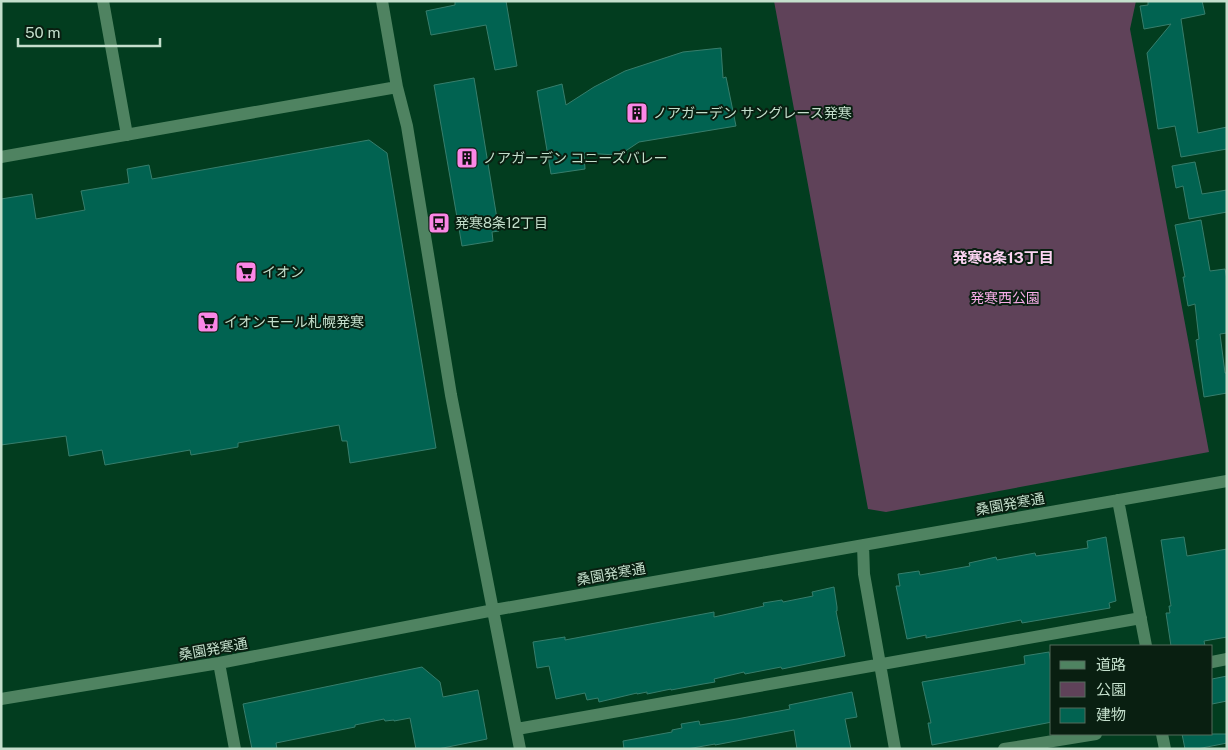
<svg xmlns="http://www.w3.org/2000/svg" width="1228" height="750" font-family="'Public Sans','Noto Sans JP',sans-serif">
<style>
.green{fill:#5f4259}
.building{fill:#016351;stroke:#377e6c}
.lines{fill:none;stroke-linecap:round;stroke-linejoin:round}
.minor{stroke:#4f8361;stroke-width:12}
.labels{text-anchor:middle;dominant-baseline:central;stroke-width:4;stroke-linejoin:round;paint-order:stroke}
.poi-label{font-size:14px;fill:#c4dfcc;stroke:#091f11;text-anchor:start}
.park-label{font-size:14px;fill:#f7ade8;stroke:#091f11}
.street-label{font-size:14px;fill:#c4dfcc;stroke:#091f11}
.neighbourhood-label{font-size:15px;font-weight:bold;fill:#fcd4f3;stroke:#091f11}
</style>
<rect width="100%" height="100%" fill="#023d1f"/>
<path class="green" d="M774 1H1136L1130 29 1209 452 886 512 868 509Z"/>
<path class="building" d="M455 1H506L517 66 495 70 486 25 431 35 426 11 455 5Z
M1148 1H1202L1205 14 1181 19 1198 133 1227 127V149L1181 157 1175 126 1158 129 1147 53 1171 24 1144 29 1140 6 1148 5Z
M721 48 723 78 726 77 736 126 639 142 621 154 616 155 584 153 585 169 551 174 537 91 562 84 566 105 594 87 625 71 683 52Z
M474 78 499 231 492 232 493 241 462 246 434 85Z
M369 140 387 153 436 448 350 463 347 441H342L339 425 238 443V447L191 455 190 450 105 465 102 450 69 456 66 436 1 445V199L32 194 36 219 85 210 81 191 129 183 127 169 149 165 152 179Z
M1195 162 1202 194 1227 190V212L1189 219 1183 186 1176 188 1172 166Z
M1201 220 1210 271 1225 269 1227 279V333L1220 334 1225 373H1227V393L1204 397 1196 340 1199 339 1195 304 1188 306 1183 277H1185L1175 225Z
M1106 537 1116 601 1109 603 1110 608 1022 623 1021 620 926 638V635L907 639 896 586H900L898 574 919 571 920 575 970 566 969 563 996 557 997 560 1035 553 1036 556 1088 548 1087 541Z
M1184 537 1187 556 1227 549V637L1204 641 1205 646H1171L1166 613H1170L1169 606H1171L1161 540Z
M834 587 837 607V611H836L845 656 782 669 781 667 745 674 744 672 714 679 715 682 703 684 671 690V689L647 694V692L637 694V693L599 702 598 698 587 700 585 693 556 699 549 666 537 668 533 642 565 637V640L714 612V617L764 606 763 603 782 600 783 602 813 596 812 592Z
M1049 652 1052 668V722L932 745 928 723H931L922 682 1025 664 1024 656Z
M422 667 440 682 443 697 478 690 487 739 438 749H416L410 718 394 721V720L385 721 384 719 355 725V727L276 743 277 749H252L243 704Z
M1227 676V701L1212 704V679Z
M852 692 857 717 845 719 851 749H797L794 730 715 745V744L687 749H624L623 741 672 732V730L682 728 681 724 699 721 700 725 737 719 790 709 789 705Z
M1182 734H1227V743L1197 749H1185Z"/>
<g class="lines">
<path class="minor" d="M103 1 127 135
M382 1 397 87 407 126 451 395 520 749
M1 157 397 87
M1118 500 1146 646
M863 545 864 574 895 749
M1212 662 1227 659
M219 663 235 749
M1 699 219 663 494 610 1227 481
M517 729 1141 618
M1162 734 1165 749
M1004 749 1096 734"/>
</g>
<defs>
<g id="building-square" transform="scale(1.125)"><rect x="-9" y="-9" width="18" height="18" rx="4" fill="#fb87e6" stroke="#091f11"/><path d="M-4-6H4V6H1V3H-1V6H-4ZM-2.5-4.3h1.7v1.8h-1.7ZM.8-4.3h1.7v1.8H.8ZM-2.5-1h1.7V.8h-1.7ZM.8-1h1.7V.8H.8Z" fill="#111"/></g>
<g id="bus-square" transform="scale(1.125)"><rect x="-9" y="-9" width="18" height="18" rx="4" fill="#fb87e6" stroke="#091f11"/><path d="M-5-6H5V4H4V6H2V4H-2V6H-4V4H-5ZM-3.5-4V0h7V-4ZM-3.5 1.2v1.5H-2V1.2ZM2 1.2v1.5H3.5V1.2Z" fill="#111"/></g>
<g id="supermarket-square" transform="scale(1.125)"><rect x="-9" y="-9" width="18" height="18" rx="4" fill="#fb87e6" stroke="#091f11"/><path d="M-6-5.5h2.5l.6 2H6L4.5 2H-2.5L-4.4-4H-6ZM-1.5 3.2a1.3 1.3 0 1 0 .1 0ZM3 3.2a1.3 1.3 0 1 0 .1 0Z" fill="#111"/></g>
</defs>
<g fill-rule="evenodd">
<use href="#building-square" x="637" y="113"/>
<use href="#building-square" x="467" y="158"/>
<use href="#bus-square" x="439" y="223"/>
<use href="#supermarket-square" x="246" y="272"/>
<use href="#supermarket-square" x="208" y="322"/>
</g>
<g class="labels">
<g class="poi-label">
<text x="653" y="113">ノアガーデン サングレース発寒</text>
<text x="483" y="158">ノアガーデン コニーズバレー</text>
<text x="455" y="223">発寒8条12丁目</text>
<text x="262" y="272">イオン</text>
<text x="224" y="322">イオンモール札幌発寒</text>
</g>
<g class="park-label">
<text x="1005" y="298">発寒西公園</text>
</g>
<g class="street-label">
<text transform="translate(1010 504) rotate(-10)">桑園発寒通</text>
<text transform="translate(611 574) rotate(-10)">桑園発寒通</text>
<text transform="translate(213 649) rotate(-10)">桑園発寒通</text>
</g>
<g class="neighbourhood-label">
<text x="1003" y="257">発寒8条13丁目</text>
</g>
</g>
<rect width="1228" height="750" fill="none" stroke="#c4dfcc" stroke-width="5"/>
<rect x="1050" y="645" width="162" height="90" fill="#091f11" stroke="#546c5c"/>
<rect x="1060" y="661" width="25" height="8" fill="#4f8361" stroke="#546c5c"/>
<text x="1096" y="670" font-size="15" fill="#c4dfcc">道路</text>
<rect x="1060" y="682" width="25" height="15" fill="#5f4259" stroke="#546c5c"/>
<text x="1096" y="695" font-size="15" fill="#c4dfcc">公園</text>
<rect x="1060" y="708" width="25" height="15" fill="#016351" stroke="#546c5c"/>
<text x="1096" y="720" font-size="15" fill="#c4dfcc">建物</text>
<path d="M18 38v8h142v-8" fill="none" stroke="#c4dfcc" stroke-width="2.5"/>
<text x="25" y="38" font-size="15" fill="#c4dfcc" stroke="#091f11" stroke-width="4" paint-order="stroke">50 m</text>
</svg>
